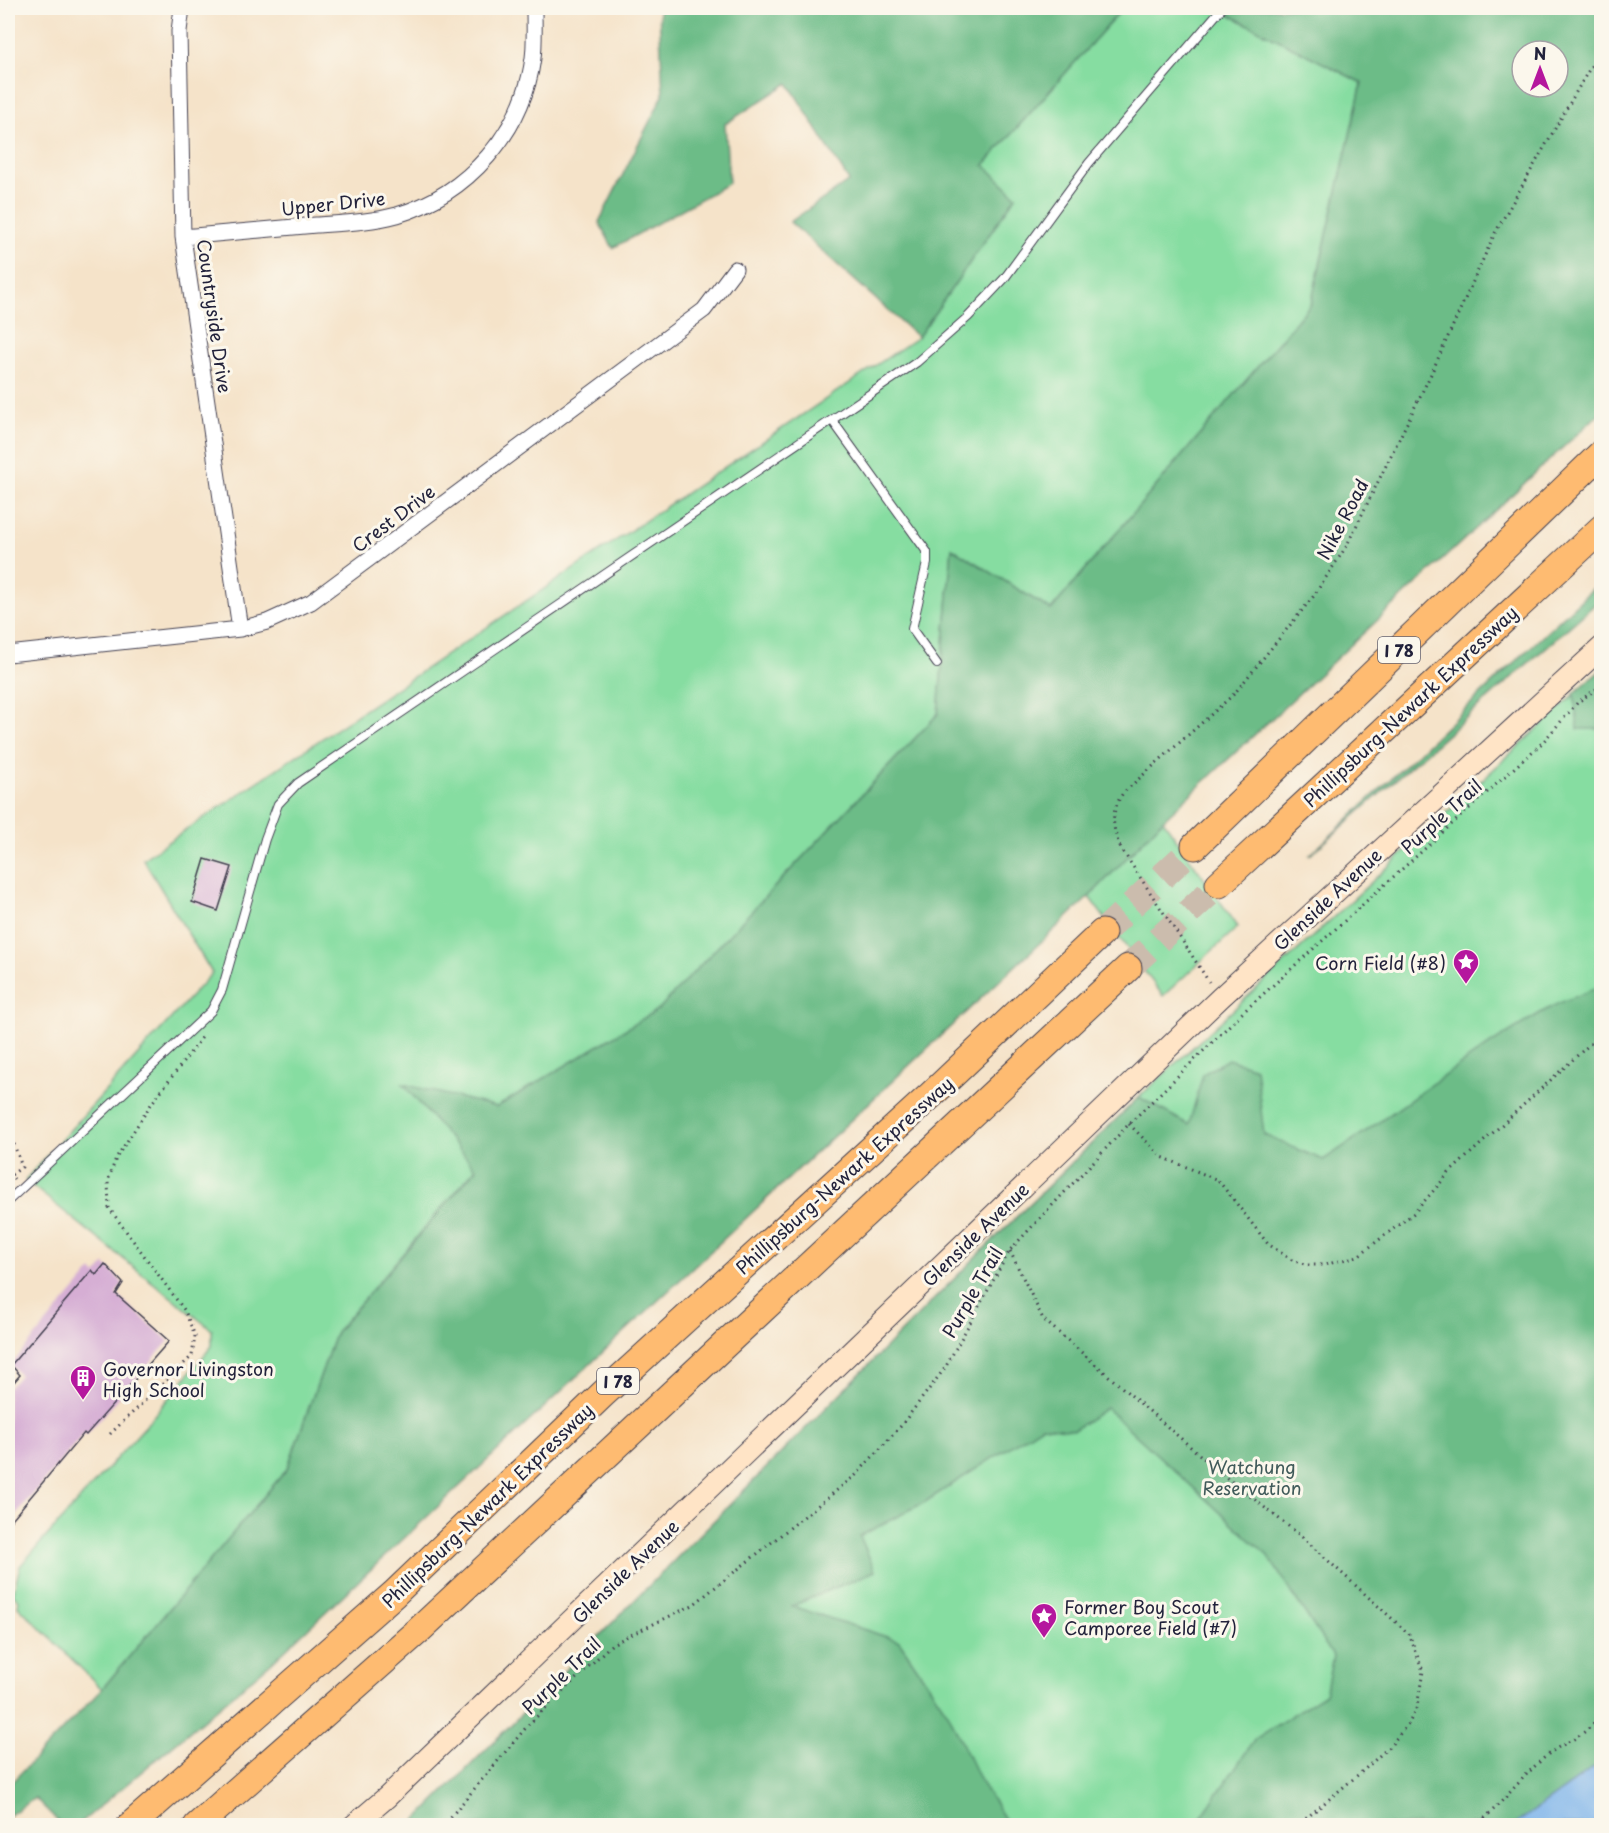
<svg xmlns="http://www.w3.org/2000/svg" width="1609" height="1833" font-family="'Playpen Sans',sans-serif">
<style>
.green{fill:#86dda1;stroke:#54806e;stroke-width:1.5}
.forest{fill:#6cbc87;stroke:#476f61;stroke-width:1.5;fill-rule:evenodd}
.water{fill:#7cb3eb;stroke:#4f6a93;stroke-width:1.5}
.building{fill:#d6aed4}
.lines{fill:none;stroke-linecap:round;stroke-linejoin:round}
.motorway-tunnel{stroke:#cbbcad;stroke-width:27;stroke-dasharray:27 14;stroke-linecap:butt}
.service-casing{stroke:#423f50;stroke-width:10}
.minor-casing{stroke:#423f50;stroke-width:17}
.secondary-casing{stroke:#423f50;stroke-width:23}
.motorway-casing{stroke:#423f50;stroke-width:29}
.path{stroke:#423f50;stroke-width:3;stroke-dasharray:1.5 4.5;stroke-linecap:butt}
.service{stroke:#fff;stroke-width:8}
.minor{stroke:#fff;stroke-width:15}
.secondary{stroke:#ffe4c6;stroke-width:21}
.motorway{stroke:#febb71;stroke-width:27}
.path-bridge{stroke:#423f50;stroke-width:3;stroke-dasharray:1.5 4.5;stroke-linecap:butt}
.labels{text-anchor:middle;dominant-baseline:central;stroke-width:6;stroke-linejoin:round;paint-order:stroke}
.shield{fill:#fbf7ec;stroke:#636270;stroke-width:1.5}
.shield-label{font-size:16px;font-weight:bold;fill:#22223b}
.street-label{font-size:18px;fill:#22223b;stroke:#fbf7ec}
.poi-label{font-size:18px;fill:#22223b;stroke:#fbf7ec;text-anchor:start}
.park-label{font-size:18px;fill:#405a5a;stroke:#fbf7ec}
</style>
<rect width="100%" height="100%" fill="#fbf7ec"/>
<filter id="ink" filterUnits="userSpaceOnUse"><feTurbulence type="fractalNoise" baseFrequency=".0167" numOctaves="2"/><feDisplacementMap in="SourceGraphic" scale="12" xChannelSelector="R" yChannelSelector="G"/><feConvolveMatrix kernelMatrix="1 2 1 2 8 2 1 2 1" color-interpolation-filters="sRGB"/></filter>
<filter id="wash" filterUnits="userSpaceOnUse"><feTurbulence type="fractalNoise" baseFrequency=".008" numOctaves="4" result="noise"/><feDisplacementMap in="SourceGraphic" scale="24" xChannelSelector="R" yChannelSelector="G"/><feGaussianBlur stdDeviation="1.35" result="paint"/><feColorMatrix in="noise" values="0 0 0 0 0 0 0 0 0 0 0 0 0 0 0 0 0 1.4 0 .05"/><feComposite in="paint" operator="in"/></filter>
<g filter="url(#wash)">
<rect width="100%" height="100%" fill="#f5e3c9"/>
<path class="green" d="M1123 8H1216L1362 83 1311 304 1051 610 952 548 938 714 659 1009 497 1107 404 1085 476 1168 336 1332 287 1469 102 1689 18 1606 19 1600 13 1594 20 1566 141 1431 212 1346V1330L25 1180 212 973 143 859 918 337 1016 196 984 165Z
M1601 670V1825L411 1826 992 1241 1139 1097Z
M1163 820 1238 927 1163 996 1089 897Z"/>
<path class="forest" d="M665 8H1123L984 165 1016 196 918 337 790 222 849 181 788 83 725 124 729 183 613 248 599 222 663 95 659 9Z
M1216 8H1601V412L1163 820 1089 897 271 1663 78 1825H62L35 1798 8 1816V1786L102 1689 287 1469 336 1332 476 1169 403 1084 497 1107 659 1009 938 714 952 548 1051 610 1311 304 1362 83ZM1522 51H1558V87H1522Z
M1601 581V599L1309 856Z
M1601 670V729H1578L1574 693Z
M1601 986V1763L1514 1825H1188L1198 1822 1255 1739 1325 1694 1333 1656 1268 1556 1106 1408 1074 1430 1042 1426 925 1502 860 1536 875 1571 792 1606 899 1641 948 1713 980 1781 1009 1825H411L992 1241 1139 1097 1189 1125 1203 1074 1228 1059 1256 1068 1264 1135 1323 1160C1400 1110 1471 1052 1551 1007 1567 999 1585 993 1601 986Z"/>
<path class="water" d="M1601 1763V1825H1514Z"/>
<g id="blocks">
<path class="building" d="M205 859 232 867 218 911 192 902Z
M105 1264 123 1283 116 1294 169 1341 86 1435 84 1433 8 1524V1389L20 1375 11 1365 92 1270 96 1275Z"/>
</g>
</g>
<g filter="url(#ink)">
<use href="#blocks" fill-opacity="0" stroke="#423f50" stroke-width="1.5"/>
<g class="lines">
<path class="motorway-tunnel" d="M1102 933 1195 846
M1128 968 1219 884"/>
<g class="service-casing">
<path id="service" d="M832 420 927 552V563L912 629 937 664
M8 1201 211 1011 222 990 265 839 278 804 298 783 917 362 968 317 1004 279 1089 163 1222 8"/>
</g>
<g class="minor-casing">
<path id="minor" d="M182 8 179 31 183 237 240 629
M183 237C227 233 271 229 316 225 343 223 371 222 397 215 468 194 523 132 533 58 535 42 534 24 534 8
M8 654 240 629 267 622 311 602 704 310 735 269"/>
</g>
<g class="secondary-casing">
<path id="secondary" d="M353 1826 387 1797 1220 998 1602 647"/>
</g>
<g class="motorway-casing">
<path id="motorway" d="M1195 846 1602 453
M1219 884 1602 528
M130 1826 394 1594 603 1394 931 1095 1102 933
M197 1826 418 1631 1128 968"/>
</g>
<path class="path" d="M1120 847C1112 827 1110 812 1123 793L1234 694 1313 597 1346 547 1431 374 1495 233 1602 47
M1189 951 1209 982
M1129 1124 1162 1157 1218 1180 1268 1244 1292 1260 1307 1265H1324L1358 1256 1414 1213 1449 1173 1602 1033
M8 1127 22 1167 11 1175 14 1179
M1010 1251 1043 1319 1223 1475 1301 1536 1409 1634 1423 1671 1417 1707 1410 1721 1391 1745 1365 1769 1297 1826
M110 1434 192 1356 195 1336 185 1311 109 1208 108 1181 116 1158 152 1103 203 1036
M443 1826 529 1724 612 1644 693 1605 856 1475 900 1427 945 1368 1010 1250 1129 1124 1240 1015 1542 743 1578 702 1602 685
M1475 1826C1501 1806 1520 1778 1545 1757 1556 1747 1568 1743 1580 1735 1588 1730 1595 1722 1602 1716"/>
<use href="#service" class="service"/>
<use href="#minor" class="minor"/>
<use href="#secondary" class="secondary"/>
<use href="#motorway" class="motorway"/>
<path class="path-bridge" d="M1120 847 1189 951"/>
</g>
</g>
<defs>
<g id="sight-pin" transform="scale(1.35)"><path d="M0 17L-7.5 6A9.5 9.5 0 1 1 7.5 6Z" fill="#b5179e" stroke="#fbf7ec"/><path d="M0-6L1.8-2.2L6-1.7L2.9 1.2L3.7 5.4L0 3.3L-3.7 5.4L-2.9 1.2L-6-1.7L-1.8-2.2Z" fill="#fff"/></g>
<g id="building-pin" transform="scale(1.35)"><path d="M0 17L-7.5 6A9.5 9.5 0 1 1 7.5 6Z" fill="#b5179e" stroke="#fbf7ec"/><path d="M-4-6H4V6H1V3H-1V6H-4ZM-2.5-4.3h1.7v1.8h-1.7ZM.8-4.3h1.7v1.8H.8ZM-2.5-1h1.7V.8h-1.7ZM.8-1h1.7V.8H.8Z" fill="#fff"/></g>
</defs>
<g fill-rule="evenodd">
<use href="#sight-pin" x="1466" y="962"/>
<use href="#building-pin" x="83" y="1378"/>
<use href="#sight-pin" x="1044" y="1616"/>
</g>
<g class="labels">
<g class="shield">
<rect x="1378" y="637" width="42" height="26" rx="4.5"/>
<rect x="597" y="1368" width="42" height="26" rx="4.5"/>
</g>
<g class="shield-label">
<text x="1399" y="650">I 78</text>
<text x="618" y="1381">I 78</text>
</g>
<g class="street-label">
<text transform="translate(333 203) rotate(-6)">Upper Drive</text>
<text transform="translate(215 316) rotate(82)">Countryside Drive</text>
<text transform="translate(393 518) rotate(-37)">Crest Drive</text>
<text transform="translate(1342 519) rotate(-62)">Nike Road</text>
<text transform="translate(1410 706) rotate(-43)">Phillipsburg-Newark Expressway</text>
<text transform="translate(1441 816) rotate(-42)">Purple Trail</text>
<text transform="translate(1327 899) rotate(-43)">Glenside Avenue</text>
<text transform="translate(844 1175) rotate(-42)">Phillipsburg-Newark Expressway</text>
<text transform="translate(975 1234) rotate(-44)">Glenside Avenue</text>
<text transform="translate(972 1292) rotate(-60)">Purple Trail</text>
<text transform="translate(487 1505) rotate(-44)">Phillipsburg-Newark Expressway</text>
<text transform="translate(625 1571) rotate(-44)">Glenside Avenue</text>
<text transform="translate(561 1675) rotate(-44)">Purple Trail</text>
</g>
<g class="poi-label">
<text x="1446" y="962" text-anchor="end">Corn Field (#8)</text>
<text x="103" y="1368">Governor Livingston<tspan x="103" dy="21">High School</tspan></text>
<text x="1064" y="1606">Former Boy Scout<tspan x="1064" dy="21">Camporee Field (#7)</tspan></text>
</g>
<g class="park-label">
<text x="1252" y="1466">Watchung<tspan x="1252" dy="21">Reservation</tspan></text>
</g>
</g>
<rect width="1609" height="1833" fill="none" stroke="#fbf7ec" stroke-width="30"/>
<g transform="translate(1540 69)"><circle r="28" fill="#fbf7ec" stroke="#a4a2a5" stroke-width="1.5"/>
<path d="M0-4.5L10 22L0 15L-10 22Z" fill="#b5179e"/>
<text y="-9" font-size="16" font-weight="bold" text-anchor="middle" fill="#22223b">N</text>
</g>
</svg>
